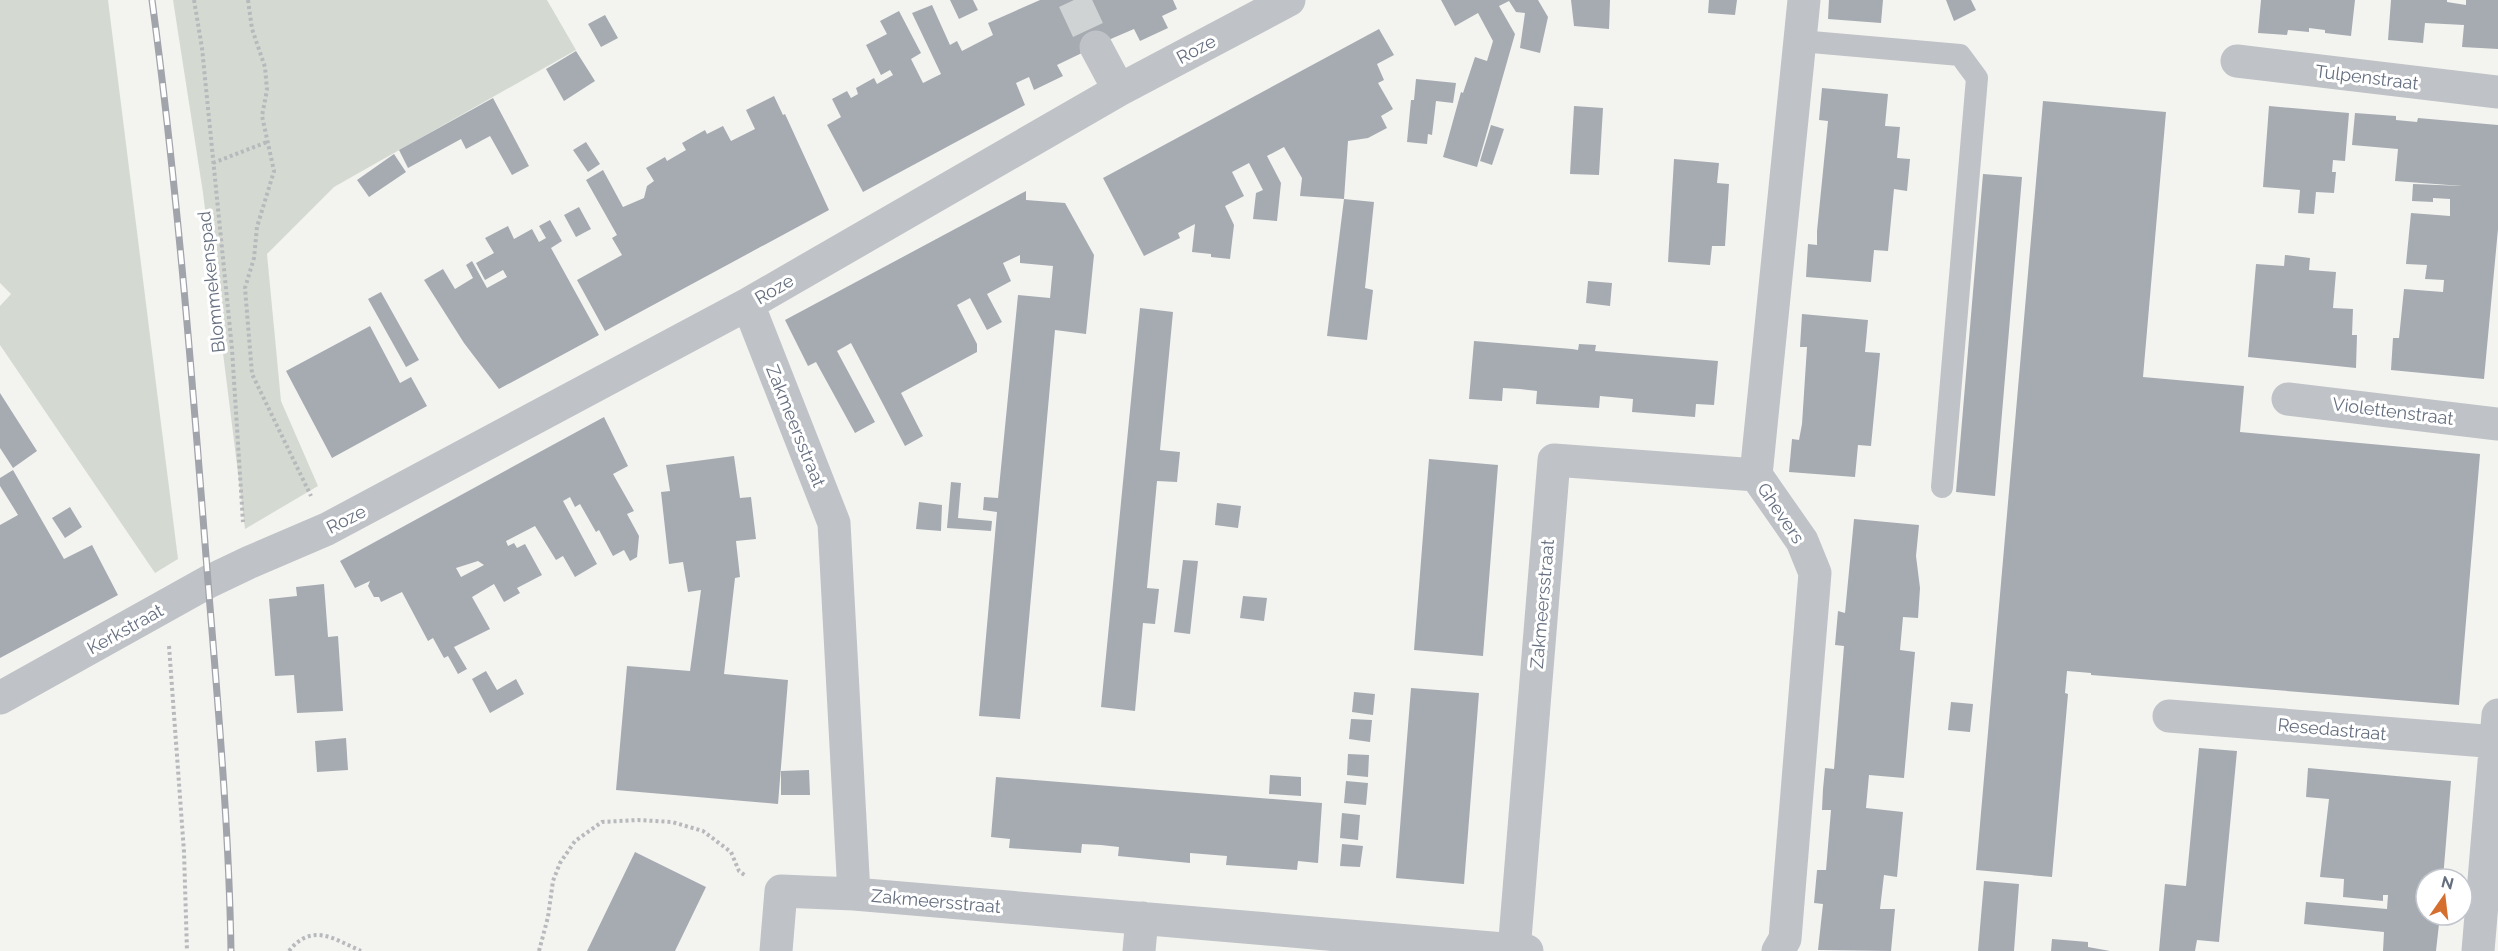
<svg xmlns="http://www.w3.org/2000/svg" width="2498" height="951" font-family="Raleway,sans-serif">
<style>
.green{fill:#d4dad2}
.building{fill:#a6abb2;fill-rule:evenodd}
.lines{fill:none;stroke-linecap:round;stroke-linejoin:round}
.street-tunnel{stroke:#d0d3d4;stroke-width:33;stroke-dasharray:33 16;stroke-linecap:butt}
.path{stroke:#b7b9bc;stroke-width:4;stroke-dasharray:3 3;stroke-linecap:butt}
.lane{stroke:#bfc2c6;stroke-width:22}
.street{stroke:#bfc2c6;stroke-width:33}
.rail-casing{stroke:#a1a4aa;stroke-width:7}
.rail{stroke:#fff;stroke-width:4.5;stroke-dasharray:14;stroke-linecap:butt}
.labels{text-anchor:middle;dominant-baseline:central;stroke-width:6;stroke-linejoin:round;paint-order:stroke}
.street-label{font-size:18px;fill:#656f7f;stroke:#fff}
</style>
<rect width="100%" height="100%" fill="#f3f4f0"/>
<path class="green" d="M0 0H108L178 559 155 573 0 345V306L11 294 0 283Z
M173 0H547L576 50 334 187 267 254 281 401 318 486 245 529 203 193Z"/>
<path class="building" d="M950 0H973L978 10 959 19Z
M1040 0H1173L1177 9 1162 16 1168 28 1140 41 1134 29 1113 38 1057 65 1063 76 1034 90 1029 77 1016 83 1025 105 863 192 827 125 841 117 832 99 847 91 851 98 858 94 856 88 874 78 877 84 893 75 890 70 881 75 866 45 887 34 880 21 899 11 921 53 911 59 923 83 941 74 912 13 932 5 950 45 957 41 962 51 993 35 988 23Z
M1441 0H1538L1548 17 1540 53 1520 48 1525 13 1516 12 1509 1 1499 6 1515 34 1477 167 1443 157 1461 92 1463 93 1475 57 1487 61 1493 41 1478 13 1455 26Z
M1571 0H1610L1609 29 1574 26Z
M1709 0H1737L1735 15 1708 13Z
M1829 0H1883L1881 23 1828 19Z
M1946 0H1971L1976 10 1954 21Z
M2261 0H2355L2351 36 2325 33V30L2309 28V32L2288 30 2287 35 2258 33Z
M2391 0H2447V2L2466 5V0H2498V49L2462 47 2464 25 2425 23 2423 43 2388 40Z
M605 15 618 38 601 47 588 24Z
M1379 29 1394 55 1377 64 1384 80 1378 83 1393 109 1381 116 1387 128 1368 138 1348 141 1344 199 1374 202 1365 288 1373 290 1367 340 1327 336 1344 199 1300 196 1302 178 1284 147 1267 156 1281 183 1277 221 1253 219 1256 193 1263 190 1249 163 1232 172 1244 196 1225 206 1234 225 1230 259 1211 257V254L1192 252 1195 224 1178 233 1180 238 1144 256 1103 178Z
M576 51 595 81 564 101 546 69Z
M1416 79 1456 83 1453 103 1436 101 1432 135 1428 134 1427 144 1407 142 1411 100H1414Z
M1822 88 1888 94 1885 126 1900 127 1897 158 1910 159 1907 191 1894 189 1888 251 1874 250 1871 282 1806 277 1808 244 1817 245V231L1828 121 1819 120Z
M774 96 783 115 785 114 829 210 605 331 577 280 622 255 612 238 617 235 586 180 603 170 623 207 644 198 647 186 654 181 646 168 665 157 667 161 686 150 682 143 705 130 707 134 723 126 731 141 755 129 746 110Z
M493 98 529 166 512 175 490 136 466 149 461 139 408 168 399 150Z
M2043 101 2166 112 2143 377 2244 386 2240 432 2480 454 2459 705 2091 675V673L2067 671 2065 693 2068 694 2052 877 1976 870Z
M1574 106 1603 108 1599 175 1570 174Z
M2269 106 2349 113 2345 161 2333 160 2332 172H2336L2334 193 2316 192 2314 214 2298 213 2300 190 2263 187Z
M2355 113 2396 116V120L2417 122 2418 118 2498 125V229L2484 379 2391 370 2393 338H2399L2404 289 2443 292 2444 280 2425 279 2427 265 2406 264 2411 213 2450 216V199L2433 198V202L2412 201 2413 184 2462 186 2395 181 2398 149 2352 145Z
M1491 125 1504 129 1492 165 1480 161Z
M586 142 600 164 588 172 573 150Z
M394 154 406 172 369 197 357 180Z
M1674 159 1719 163 1717 183 1729 184 1725 246H1712L1710 265 1668 262Z
M1983 174 2022 177 1995 496 1956 492Z
M1026 191V200L1065 203 1094 255 1086 334 1055 330 1020 719 979 716 997 512 983 510 984 497 998 498 1018 295 1050 298 1053 266 1020 263V255L1003 263 1011 281 987 294 1002 322 987 330 970 298 957 305 977 344V352L901 393 923 436 905 446 851 343 837 351 875 422 855 433 816 362 808 366 785 320Z
M579 207 591 229 576 237 564 215Z
M550 220 562 241 551 248 599 335 499 389 464 343 424 280 443 269 455 289 473 278 466 265 472 261 487 288 507 277 503 270 485 280 476 263 494 253 485 238 508 226 514 239 532 229 539 242 546 238 539 226Z
M2285 255 2310 258 2309 270 2336 272 2333 308 2353 309 2352 335H2357L2356 368 2248 357 2256 264 2284 266Z
M1588 281 1612 283 1610 306 1586 303Z
M381 292 419 360 406 367 368 299Z
M1140 308 1173 312 1160 450 1180 452 1177 482 1157 481 1147 588 1159 589 1155 624 1143 623 1135 711 1101 707Z
M1802 314 1868 320 1865 352 1880 353 1871 446 1858 445 1855 477 1789 472 1792 439 1799 440 1802 424 1807 347H1800Z
M370 326 400 383 411 377 427 406 332 458 286 371Z
M1474 341 1572 349 1578 350 1579 344 1596 345 1595 351 1718 361 1714 405 1696 404 1695 417 1632 412 1633 399 1600 396 1599 408 1536 404 1537 391 1520 389 1503 388 1502 401 1469 399Z
M0 393 37 451 13 468 0 448Z
M604 417 628 466 613 474 634 511 627 514 639 536 637 557 630 561 624 550 613 556 599 530 596 532 580 504 575 507 570 497 563 501 597 564 575 577 563 556 556 560 535 526 506 541 508 546 514 543 517 548 525 544 542 575 517 588 520 593 504 602 494 584 472 597 490 629 454 647 467 669 458 674 448 656 444 658 433 638 428 641 402 592 381 602 379 597H374L368 586 370 581 355 588 340 561ZM478 561 484 565 461 577 456 568Z
M734 456 740 498 751 497 756 539 736 541 740 577 735 578 724 674 788 680 778 804 616 790 627 666 690 671 701 590 688 592 683 562 669 564 661 492 670 491 666 465Z
M1429 459 1498 465 1483 656 1414 650Z
M13 470 64 559 92 545 118 595 0 658V525L18 515 0 486V478Z
M951 482 961 483 958 518 992 521 991 531 947 528Z
M919 502 942 505 941 531 916 529Z
M1217 503 1241 506 1238 528 1215 525Z
M70 507 82 527 65 538 52 518Z
M1854 519 1919 525 1916 556 1920 588 1918 618 1903 617 1900 650 1915 652 1904 778 1869 775 1866 808 1903 812 1897 877 1884 875 1880 909H1895L1891 951 1818 950 1823 904 1814 903 1817 870H1826L1831 810H1822L1823 789 1825 768 1834 769 1844 646 1835 645 1838 611 1845 613Z
M1183 560 1198 561 1190 634 1174 632Z
M324 584 328 637 338 636 343 711 297 713 294 675 275 676 269 599 297 596 296 587Z
M1243 596 1267 598 1264 621 1240 618Z
M486 671 497 690 516 679 524 694 490 713 472 679Z
M1411 688 1479 693 1464 884 1396 878Z
M1354 692 1375 694 1373 715 1352 712Z
M1951 702 1973 704 1970 732 1948 730Z
M1351 719 1372 720 1370 742 1349 739Z
M346 738 348 770 317 772 315 741Z
M2199 748 2237 751 2219 942 2197 940 2195 951H2159L2165 884 2186 886Z
M1348 754 1369 755 1368 777 1347 775Z
M2308 768 2451 781 2443 879H2426V915H2440L2436 951H2383L2384 932 2304 924 2306 902 2387 909 2388 895H2383V901L2343 897 2344 879 2320 877 2329 799 2306 797Z
M809 770 810 795H781V771Z
M1270 775 1301 777V796L1269 794Z
M996 777 1322 803 1318 863 1298 861 1297 870 1226 865 1227 856 1190 853V863L1118 856 1119 847 1101 845 1082 844 1081 853 1009 848 1010 839 991 837Z
M1346 781 1368 783 1366 805 1344 803Z
M1342 813 1360 815 1358 840 1340 838Z
M1342 844 1363 846 1360 867 1340 866Z
M635 852 706 887 675 951H587Z
M1984 881 2019 884 2014 951H1978Z
M2052 939 2088 942V947L2110 951H2051Z"/>
<g class="lines">
<path class="street-tunnel" d="M1074 0 1096 47"/>
<path class="path" d="M194 0 202 48 232 349 243 522
M248 0 252 29 265 67 267 90 262 116 274 171 257 227 254 258 245 288 252 374 311 496
M213 163 267 142
M169 646 184 852 187 951
M289 951C312 922 334 939 361 951
M539 951 548 917 553 881 560 863 575 841 602 822 638 820 672 822 703 831 731 852 739 871 746 876"/>
<path class="lane" d="M1800 41 1960 55 1977 78 1942 487"/>
<path class="street" d="M1096 47 1119 90
M2237 61 2498 92
M748 304 834 523 854 894 1527 951
M2288 399 2498 424
M0 698 208 582 250 562 327 529 748 304 1119 90 1289 0
M2169 716 2498 742
M776 951 781 891 854 894
M1139 951 1142 918
M1514 951 1554 460 1756 475
M1778 951 1785 939 1815 573 1802 541 1756 475 1804 0
M2478 951 2498 715"/>
<g class="rail-casing">
<path id="rail" d="M152 0C178 193 193 388 208 582 218 705 229 828 231 951"/>
</g>
<use href="#rail" class="rail"/>
</g>
<g class="labels">
<g class="street-label">
<text transform="translate(1196 49) rotate(-28)">Roze</text>
<text transform="translate(2367 77) rotate(7)">Tulpenstraat</text>
<text transform="translate(211 282) rotate(-96)">Blommekenspad</text>
<text transform="translate(774 289) rotate(-30)">Roze</text>
<text transform="translate(2393 411) rotate(7)">Violettenstraat</text>
<text transform="translate(796 426) rotate(68)">Zakmeersstraat</text>
<text transform="translate(1781 513) rotate(56)">Ghevers</text>
<text transform="translate(346 519) rotate(-27)">Roze</text>
<text transform="translate(1542 604) rotate(-85)">Zakmeersstraat</text>
<text transform="translate(125 629) rotate(-29)">Kerkstraat</text>
<text transform="translate(2332 729) rotate(5)">Resedastraat</text>
<text transform="translate(936 901) rotate(5)">Zakmeersstraat</text>
</g>
</g>
<g transform="translate(2444 897) rotate(14)"><circle r="28" fill="#ffffff" stroke="#c1c5cc" stroke-width="1.5"/>
<path d="M0-4.5L10 22L0 15L-10 22Z" fill="#d56f2f"/>
<text y="-9" font-size="16" font-weight="bold" text-anchor="middle" fill="#656f7f">N</text>
</g>
</svg>
